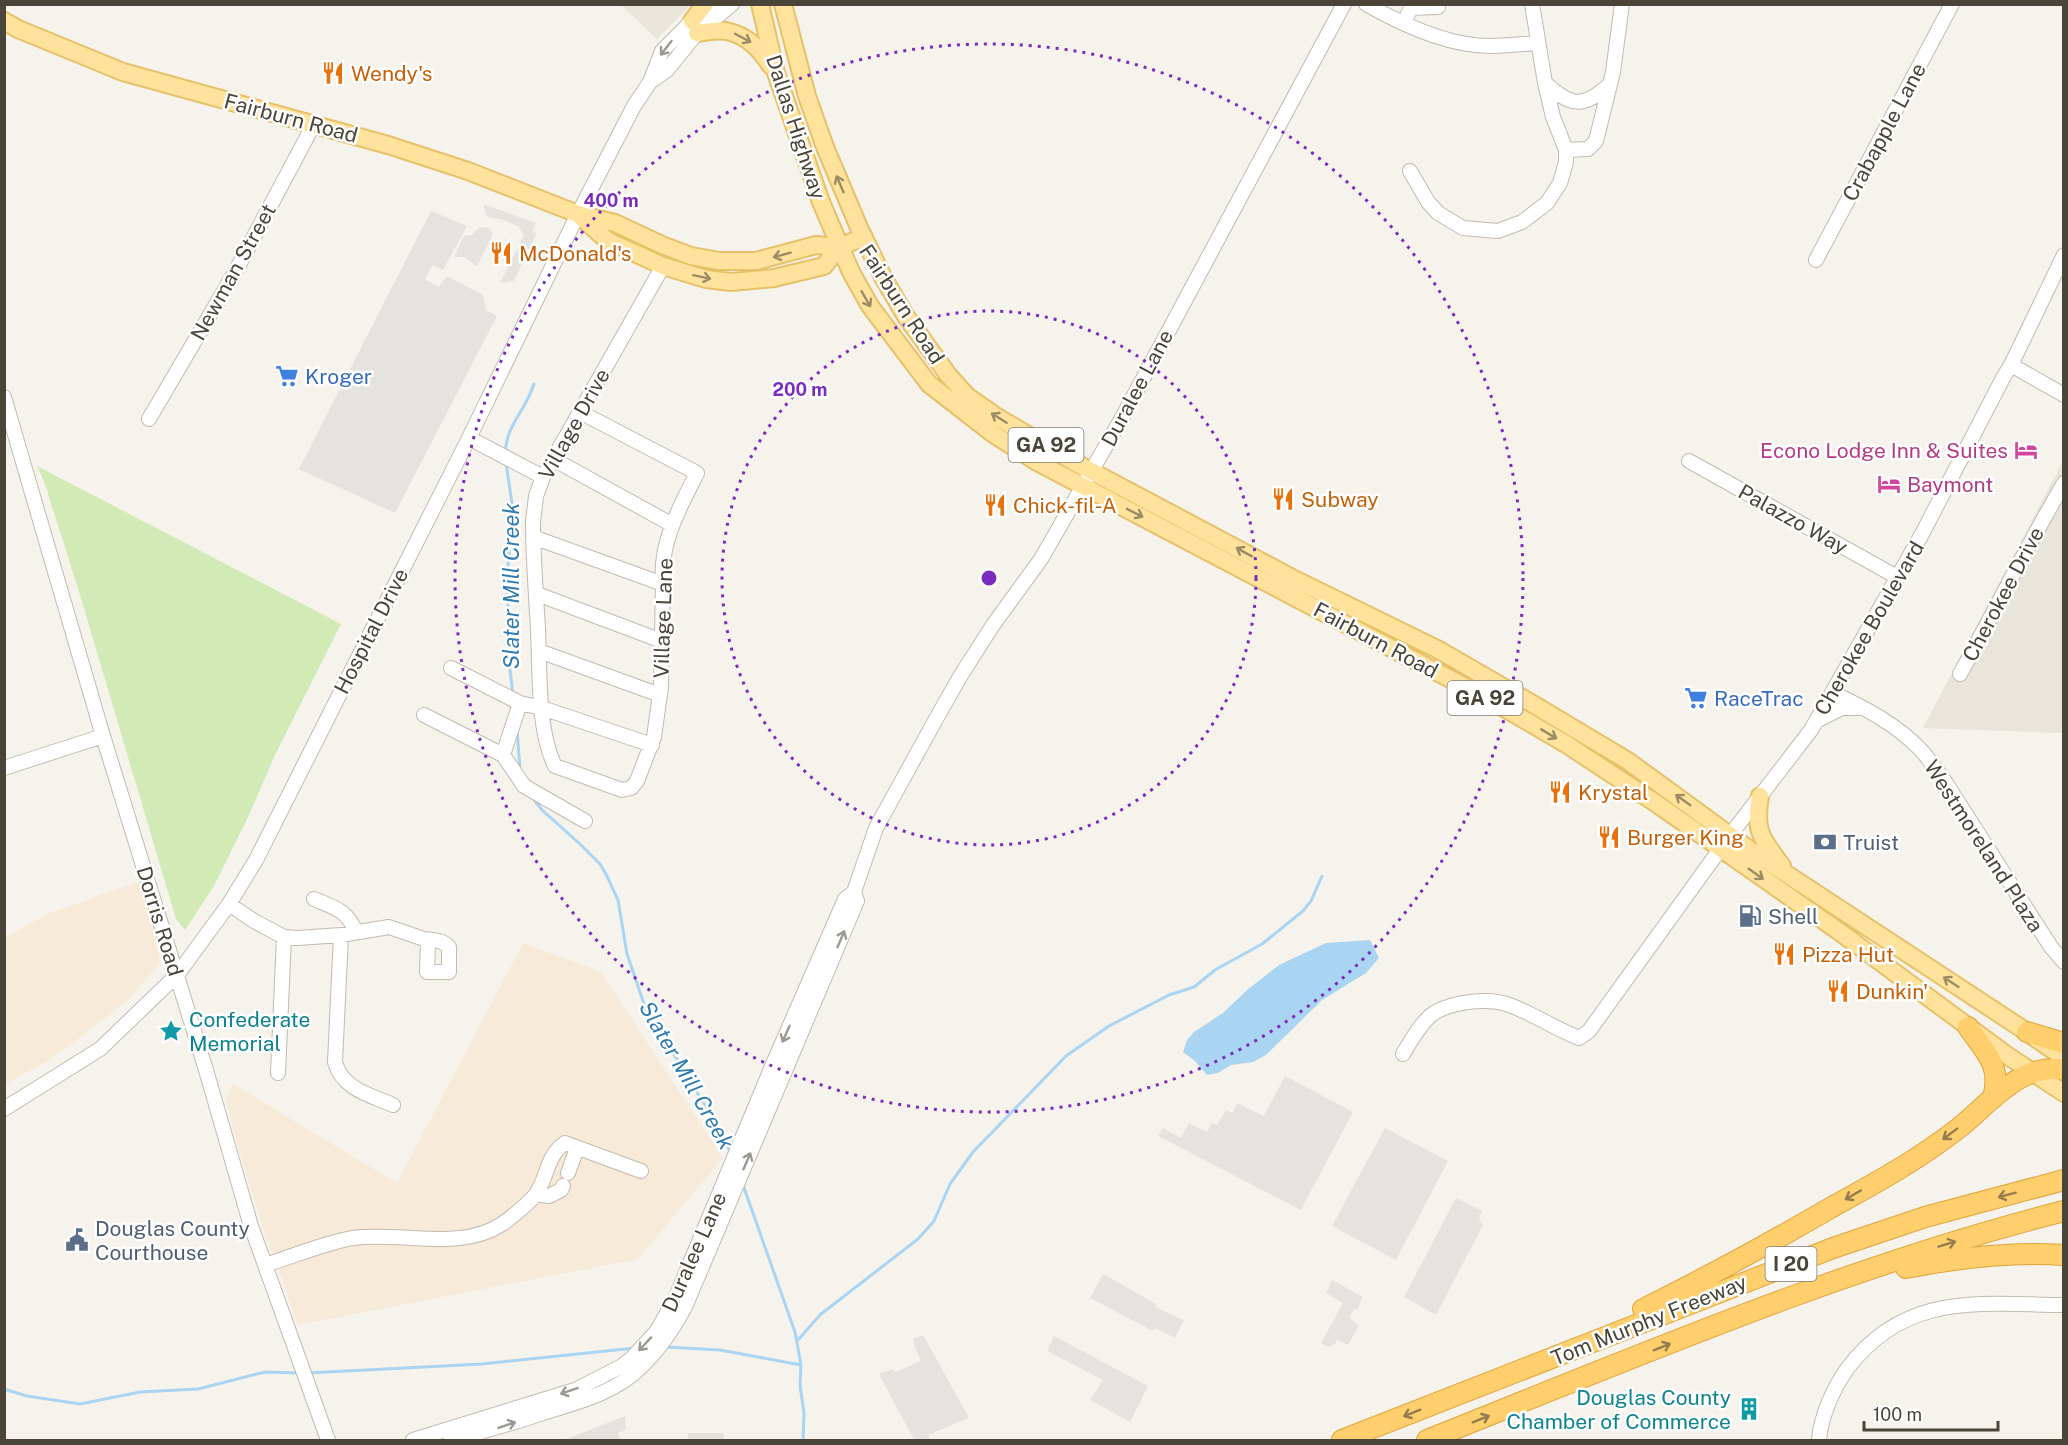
<svg xmlns="http://www.w3.org/2000/svg" width="2068" height="1445" font-family="'Public Sans',sans-serif">
<style>
.residential{fill:#eae5da}
.commercial{fill:#f7ead8}
.green{fill:#d2eab5}
.parking{fill:#e5e3e0}
.water{fill:#a9d4f2}
.lines{fill:none;stroke-linecap:round;stroke-linejoin:round}
.stream{stroke:#a9d4f2;stroke-width:3}
.minor-casing{stroke:#c2bbae;stroke-width:16}
.major-casing{stroke:#e6c16a;stroke-width:20}
.highway-casing{stroke:#e0a43c;stroke-width:22}
.minor{stroke:#fff;stroke-width:14}
.major{stroke:#ffe39c;stroke-width:16}
.highway{stroke:#ffcf6e;stroke-width:20}
.oneway{stroke:#9c8c66}
.oneway2{stroke:#9c9892}
.oneway3{stroke:#937c4e}
.ring{fill:none;stroke:#7b2cbf;stroke-width:3;stroke-dasharray:3 6}
.labels{text-anchor:middle;dominant-baseline:central;stroke-width:5;stroke-linejoin:round;paint-order:stroke}
.shield{fill:#fff;stroke:#817c74;stroke-width:1.5}
.shield-label{font-size:20px;font-weight:bold;fill:#4b4439}
.food-label{font-size:21px;fill:#c56008;stroke:#fff;text-anchor:start}
.street-label{font-size:21px;fill:#4b4439;stroke:#fff}
.shop-label{font-size:21px;fill:#366cbe;stroke:#fff;text-anchor:start}
.hotel-label{font-size:21px;fill:#b23c85;stroke:#fff;text-anchor:end}
.service-label{font-size:21px;fill:#4e5e75;stroke:#fff;text-anchor:start}
.culture-label{font-size:21px;fill:#0d838f;stroke:#fff;text-anchor:start}
.water-label{font-size:22px;font-style:italic;fill:#2e7ab2;stroke:#fff}
.centre{fill:#7b2cbf;stroke:#fff;stroke-width:3}
.ring-label{font-size:18px;text-anchor:middle;font-weight:bold;fill:#7b2cbf;stroke:#fff;stroke-width:5;stroke-linejoin:round;paint-order:stroke}
</style>
<rect width="100%" height="100%" fill="#f6f3ec"/>
<path class="residential" d="M621 5H691L657 39Z
M2063 461V733L1923 728 1987 606Z"/>
<path class="commercial" d="M138 882 153 922 160 963 129 999 73 1043 46 1062 5 1084V938L47 914Z
M523 943 601 972 723 1158 638 1259 298 1325 273 1253 270 1250 237 1144 226 1099 233 1084 397 1183Z"/>
<path class="green" d="M37 466 341 624 275 755 249 815 214 886 185 930 176 919 80 595 44 481Z"/>
<path class="parking" d="M483 204 536 223 532 233 537 232 514 281 500 283 524 235 519 227 501 219 487 217Z
M431 211 467 226 443 270 432 265 425 279 439 287 447 276 483 295 486 310 497 316 395 513 299 469Z
M488 227 493 234 477 266 465 257H454L464 236 472 235 479 228Z
M1285 1076 1353 1112 1301 1210 1158 1136 1163 1128 1181 1138 1189 1123 1207 1132 1212 1123 1217 1125 1226 1110 1232 1113 1237 1103 1264 1116Z
M1385 1128 1448 1161 1396 1260 1332 1226Z
M1456 1198 1482 1211 1479 1219 1483 1225 1436 1315 1404 1297Z
M1103 1274 1156 1304 1155 1307 1184 1320 1175 1338 1155 1328 1153 1331 1090 1298Z
M1332 1280 1363 1297 1357 1310 1354 1309 1349 1318 1359 1325 1348 1345 1337 1339 1335 1344 1328 1347 1321 1343 1343 1303 1326 1293Z
M923 1335 969 1418 928 1435 930 1440H914L879 1374 893 1369 895 1372 921 1361 915 1348 913 1339Z
M1054 1336 1148 1386 1130 1422 1090 1400 1103 1380 1047 1351Z
M625 1416 626 1430 618 1433 620 1440H564Z
M688 1433H723L724 1440H688Z"/>
<path class="water" d="M1370 940 1379 958 1366 973 1322 1000 1266 1055 1253 1062 1231 1065 1218 1073 1207 1075 1195 1061 1183 1052 1187 1040 1194 1032 1223 1013 1247 990 1279 965 1326 943Z"/>
<g class="lines">
<path class="stream" d="M505 453C507 423 525 412 534 384
M506 463 513 510 507 577 510 670 513 695
M517 728 520 770
M532 797 542 810 581 845 600 864 607 876 618 900 627 954 645 1007 714 1120 731 1153
M743 1185 795 1332 801 1365 800 1385 804 1414 803 1440
M797 1341 821 1314 918 1239 934 1221 950 1184 973 1152 1066 1056 1109 1026 1169 995 1194 987 1215 970 1262 944 1303 911 1311 901 1322 876
M666 1347 720 1350 801 1365
M307 1373 482 1364 635 1348
M4 1389 27 1396 80 1404 140 1392 198 1389 265 1372 301 1373"/>
<g class="minor-casing">
<path id="minor" d="M1366 4C1401 24 1449 46 1490 46 1505 46 1521 44 1537 43
M1404 22 1411 8 1438 7
M650 82 667 70 697 33 732 4
M1545 83C1570 106 1583 109 1609 85
M1566 150 1588 149 1596 141 1613 72 1622 4
M1410 171 1428 202 1438 213 1463 228 1498 231 1522 222 1547 203 1560 183 1566 162V150L1553 117 1545 83 1532 4
M1816 260 1952 4
M2011 365 2064 395
M4 397 103 736 206 1070 251 1226 328 1440
M580 412 697 473C680 507 659 543 663 584L661 687 654 737 637 781 631 788 622 790 555 766C537 730 540 669 538 629 536 593 533 557 533 522L536 496 543 477 663 266
M149 419 234 274 314 124
M469 438 543 477
M553 459 671 524
M1689 461 1897 577
M533 537 663 584
M537 594 662 641
M539 651 660 695
M451 668 520 703 542 708 652 745
M1960 674C1995 611 2027 546 2064 483
M1833 693C1865 708 1896 724 1921 750 1928 758 1935 768 1942 777L2051 947 2064 962
M424 715 503 755 524 786 585 821
M1816 721 1842 708H1859
M503 755 520 703
M4 768 103 736
M314 899C335 908 347 910 356 932
M229 904 254 921 284 937 298 938 341 935 389 927 424 939C434 940 442 940 449 947V972H427L428 940
M341 935 335 1062C342 1089 370 1095 393 1105
M1403 1054C1410 1042 1422 1021 1434 1013 1454 1001 1490 997 1512 1006 1535 1015 1556 1029 1579 1038L1589 1031 1731 834 1811 730 1922 534 2003 378 2011 365 2064 255
M278 1073 284 937
M4 1109 100 1049 177 975 229 904 256 860 469 438 578 214 634 106 650 82 662 51 692 21 713 4
M568 1173 577 1148
M536 1194 549 1196 561 1190 563 1186
M265 1265C291 1257 327 1242 353 1238 400 1231 460 1252 502 1224 511 1218 530 1202 536 1194 548 1177 546 1156 565 1143L641 1171
M413 1440 575 1390 622 1366 632 1358 657 1331 676 1297 773 1064 845 899 854 892
M451 1440C482 1432 513 1423 543 1413 578 1402 616 1393 642 1366 660 1349 673 1329 685 1307L857 901 854 892 876 828 936 719 961 675 993 625 1041 559 1083 486 1123 416 1344 4
M1819 1440C1821 1416 1833 1389 1847 1369 1905 1292 1978 1304 2064 1305"/>
</g>
<g class="major-casing">
<path id="major" d="M760 4 776 73 821 202 851 272 870 306 929 384 992 433 1037 462 1494 702 1566 744 1657 804 1837 930 2008 1056 2064 1093
M783 4 807 96 825 147 860 230 884 279 905 315 949 376 967 396 997 417 1076 463 1296 580 1437 649 1536 706 1628 761 1750 850 2027 1032 2064 1058
M4 21 18 29 123 72 388 145 468 171 578 214 615 223 662 245 691 256 719 261H756L816 245 839 247 864 237
M692 21 705 4
M697 33C706 32 717 29 726 31 747 35 760 49 771 66
M580 216 608 241 663 266 706 279 731 282 774 278 824 266 839 247
M1760 796C1754 831 1761 838 1782 866"/>
</g>
<g class="highway-casing">
<path id="highway" d="M1968 1027C1986 1053 2002 1065 1993 1098
M2027 1032 2064 1043
M1906 1268C1957 1258 2011 1251 2064 1255
M1643 1309C1708 1277 1770 1243 1832 1207 1876 1183 1921 1158 1960 1127 1990 1103 2021 1062 2064 1070
M1342 1440 1833 1248 1925 1217 2064 1180
M1427 1440C1636 1357 1844 1267 2064 1211"/>
</g>
<use href="#minor" class="minor"/>
<use href="#major" class="major"/>
<use href="#highway" class="highway"/>
</g>
<defs><path id="oneway-shaft" d="M-6 0H5M1.5-3L5.5 0L1.5 3" fill="none" stroke-width="1.6" stroke-linecap="round" stroke-linejoin="round" transform="scale(1.5)"/></defs>
<g class="oneway">
<use href="#oneway-shaft" transform="translate(743 38) rotate(28)"/>
<use href="#oneway-shaft" transform="translate(840 184) rotate(-113)"/>
<use href="#oneway-shaft" transform="translate(782 255) rotate(165)"/>
<use href="#oneway-shaft" transform="translate(702 277) rotate(12)"/>
<use href="#oneway-shaft" transform="translate(866 299) rotate(60)"/>
<use href="#oneway-shaft" transform="translate(999 418) rotate(-148)"/>
<use href="#oneway-shaft" transform="translate(1135 513) rotate(27)"/>
<use href="#oneway-shaft" transform="translate(1244 552) rotate(-151)"/>
<use href="#oneway-shaft" transform="translate(1549 734) rotate(31)"/>
<use href="#oneway-shaft" transform="translate(1683 800) rotate(-144)"/>
<use href="#oneway-shaft" transform="translate(1756 874) rotate(35)"/>
<use href="#oneway-shaft" transform="translate(1951 982) rotate(-147)"/>
</g>
<g class="oneway2">
<use href="#oneway-shaft" transform="translate(666 48) rotate(128)"/>
<use href="#oneway-shaft" transform="translate(841 939) rotate(-67)"/>
<use href="#oneway-shaft" transform="translate(786 1034) rotate(114)"/>
<use href="#oneway-shaft" transform="translate(747 1161) rotate(-67)"/>
<use href="#oneway-shaft" transform="translate(645 1344) rotate(133)"/>
<use href="#oneway-shaft" transform="translate(569 1391) rotate(161)"/>
<use href="#oneway-shaft" transform="translate(507 1425) rotate(-18)"/>
</g>
<g class="oneway3">
<use href="#oneway-shaft" transform="translate(1950 1134) rotate(143)"/>
<use href="#oneway-shaft" transform="translate(1853 1195) rotate(150)"/>
<use href="#oneway-shaft" transform="translate(2007 1195) rotate(165)"/>
<use href="#oneway-shaft" transform="translate(1947 1244) rotate(-17)"/>
<use href="#oneway-shaft" transform="translate(1662 1347) rotate(-22)"/>
<use href="#oneway-shaft" transform="translate(1412 1413) rotate(158)"/>
<use href="#oneway-shaft" transform="translate(1481 1419) rotate(-22)"/>
</g>
<g class="ring">
<circle cx="989" cy="578" r="267"/>
<circle cx="989" cy="578" r="534"/>
</g>
<defs>
<g id="restaurant-bare" transform="scale(1.8)"><path d="M-5-6h1v4h1v-4h1v4h1v-4h1v5L-1.5 .5V6h-2V.5L-5-1ZM5-6V6H3V1.5H1.5Q1.5-4 5-6Z" fill="#e8710a" stroke="#fff" stroke-width="2.5" paint-order="stroke"/></g>
<g id="supermarket-bare" transform="scale(1.8)"><path d="M-6-5.5h2.5l.6 2H6L4.5 2H-2.5L-4.4-4H-6ZM-1.5 3.2a1.3 1.3 0 1 0 .1 0ZM3 3.2a1.3 1.3 0 1 0 .1 0Z" fill="#3f7fe0" stroke="#fff" stroke-width="2.5" paint-order="stroke"/></g>
<g id="hotel-bare" transform="scale(1.8)"><path d="M-6-4.5h1.5V1H6V5H4.5V3h-9V5H-6ZM-4 0a1.8 1.8 0 1 1 3.6 0ZM.5 0V-2.5h3Q6-2.5 6 0Z" fill="#d1479c" stroke="#fff" stroke-width="2.5" paint-order="stroke"/></g>
<g id="bank-bare" transform="scale(1.8)"><path d="M-6-4H6V4H-6ZM0-2.3a2.3 2.3 0 1 0 0 4.6a2.3 2.3 0 1 0 0-4.6Z" fill="#5c6f8a" stroke="#fff" stroke-width="2.5" paint-order="stroke"/></g>
<g id="fuel-bare" transform="scale(1.8)"><path d="M-5.5-6h7V0h2V4h1.3V-2.5L3-4.5l.8-.8L6-3V5H2.5V1h-1V6h-7ZM-4.2-4.7v3.2H.2V-4.7Z" fill="#5c6f8a" stroke="#fff" stroke-width="2.5" paint-order="stroke"/></g>
<g id="sight-bare" transform="scale(1.8)"><path d="M0-6L1.8-2.2L6-1.7L2.9 1.2L3.7 5.4L0 3.3L-3.7 5.4L-2.9 1.2L-6-1.7L-1.8-2.2Z" fill="#0f9aa8" stroke="#fff" stroke-width="2.5" paint-order="stroke"/></g>
<g id="civic-bare" transform="scale(1.8)"><path d="M-.6-6.5H3V-4.5H.6V-3L4-1V1h2V6H-6V1h2V-1L-.6-3ZM-1.2 2.5V6h2.4V2.5Z" fill="#5c6f8a" stroke="#fff" stroke-width="2.5" paint-order="stroke"/></g>
<g id="building-bare" transform="scale(1.8)"><path d="M-4-6H4V6H1V3H-1V6H-4ZM-2.5-4.3h1.7v1.8h-1.7ZM.8-4.3h1.7v1.8H.8ZM-2.5-1h1.7V.8h-1.7ZM.8-1h1.7V.8H.8Z" fill="#0f9aa8" stroke="#fff" stroke-width="2.5" paint-order="stroke"/></g>
</defs>
<g fill-rule="evenodd">
<use href="#restaurant-bare" x="333" y="73"/>
<use href="#restaurant-bare" x="501" y="253"/>
<use href="#supermarket-bare" x="287" y="376"/>
<use href="#hotel-bare" x="2026" y="450"/>
<use href="#hotel-bare" x="1889" y="484"/>
<use href="#restaurant-bare" x="1283" y="499"/>
<use href="#restaurant-bare" x="995" y="505"/>
<use href="#supermarket-bare" x="1696" y="698"/>
<use href="#restaurant-bare" x="1560" y="792"/>
<use href="#restaurant-bare" x="1609" y="837"/>
<use href="#bank-bare" x="1825" y="842"/>
<use href="#fuel-bare" x="1750" y="916"/>
<use href="#restaurant-bare" x="1784" y="954"/>
<use href="#restaurant-bare" x="1838" y="991"/>
<use href="#sight-bare" x="171" y="1031"/>
<use href="#civic-bare" x="77" y="1240"/>
<use href="#building-bare" x="1749" y="1409"/>
</g>
<g class="labels">
<g class="shield">
<rect x="1008.5" y="428" width="75" height="34" rx="4.5"/>
<rect x="1447.5" y="681" width="75" height="34" rx="4.5"/>
<rect x="1765.5" y="1247" width="51" height="34" rx="4.5"/>
</g>
<g class="shield-label">
<text x="1046" y="445">GA 92</text>
<text x="1485" y="698">GA 92</text>
<text x="1791" y="1264">I 20</text>
</g>
<g class="food-label">
<text x="351" y="73">Wendy's</text>
<text x="519" y="253">McDonald's</text>
<text x="1301" y="499">Subway</text>
<text x="1013" y="505">Chick-fil-A</text>
<text x="1578" y="792">Krystal</text>
<text x="1627" y="837">Burger King</text>
<text x="1802" y="954">Pizza Hut</text>
<text x="1856" y="991">Dunkin'</text>
</g>
<g class="street-label">
<text transform="translate(291 118) rotate(15)">Fairburn Road</text>
<text transform="translate(796 127) rotate(72)">Dallas Highway</text>
<text transform="translate(1884 132) rotate(-62)">Crabapple Lane</text>
<text transform="translate(233 272) rotate(-61)">Newman Street</text>
<text transform="translate(902 304) rotate(57)">Fairburn Road</text>
<text transform="translate(1137 388) rotate(-62)">Duralee Lane</text>
<text transform="translate(574 424) rotate(-61)">Village Drive</text>
<text transform="translate(1793 519) rotate(29)">Palazzo Way</text>
<text transform="translate(2003 594) rotate(-62)">Cherokee Drive</text>
<text transform="translate(663 618) rotate(-88)">Village Lane</text>
<text transform="translate(1869 628) rotate(-60)">Cherokee Boulevard</text>
<text transform="translate(371 631) rotate(-63)">Hospital Drive</text>
<text transform="translate(1376 640) rotate(28)">Fairburn Road</text>
<text transform="translate(1984 846) rotate(57)">Westmoreland Plaza</text>
<text transform="translate(160 921) rotate(73)">Dorris Road</text>
<text transform="translate(694 1252) rotate(-66)">Duralee Lane</text>
<text transform="translate(1649 1320) rotate(-22)">Tom Murphy Freeway</text>
</g>
<g class="shop-label">
<text x="305" y="376">Kroger</text>
<text x="1714" y="698">RaceTrac</text>
</g>
<g class="hotel-label">
<text x="2008" y="450">Econo Lodge Inn &amp; Suites</text>
<text x="1907" y="484" text-anchor="start">Baymont</text>
</g>
<g class="service-label">
<text x="1843" y="842">Truist</text>
<text x="1768" y="916">Shell</text>
<text x="95" y="1228">Douglas County<tspan x="95" dy="24">Courthouse</tspan></text>
</g>
<g class="culture-label">
<text x="189" y="1019">Confederate<tspan x="189" dy="24">Memorial</tspan></text>
<text x="1731" y="1397" text-anchor="end">Douglas County<tspan x="1731" dy="24">Chamber of Commerce</tspan></text>
</g>
<g class="water-label">
<text transform="translate(511 586) rotate(-90)">Slater Mill Creek</text>
<text transform="translate(687 1075) rotate(60)">Slater Mill Creek</text>
</g>
</g>
<circle cx="989" cy="578" r="9" class="centre"/>
<g class="ring-label">
<text x="611" y="207">400 m</text>
<text x="800" y="396">200 m</text>
</g>
<rect width="2068" height="1445" fill="none" stroke="#4b4439" stroke-width="12"/>
<path d="M1864 1421v9h134v-9" fill="none" stroke="#4b4439" stroke-width="3"/>
<text x="1873" y="1421" font-size="18" fill="#4b4439" stroke="#ffffff" stroke-width="4.5" paint-order="stroke">100 m</text>
</svg>
